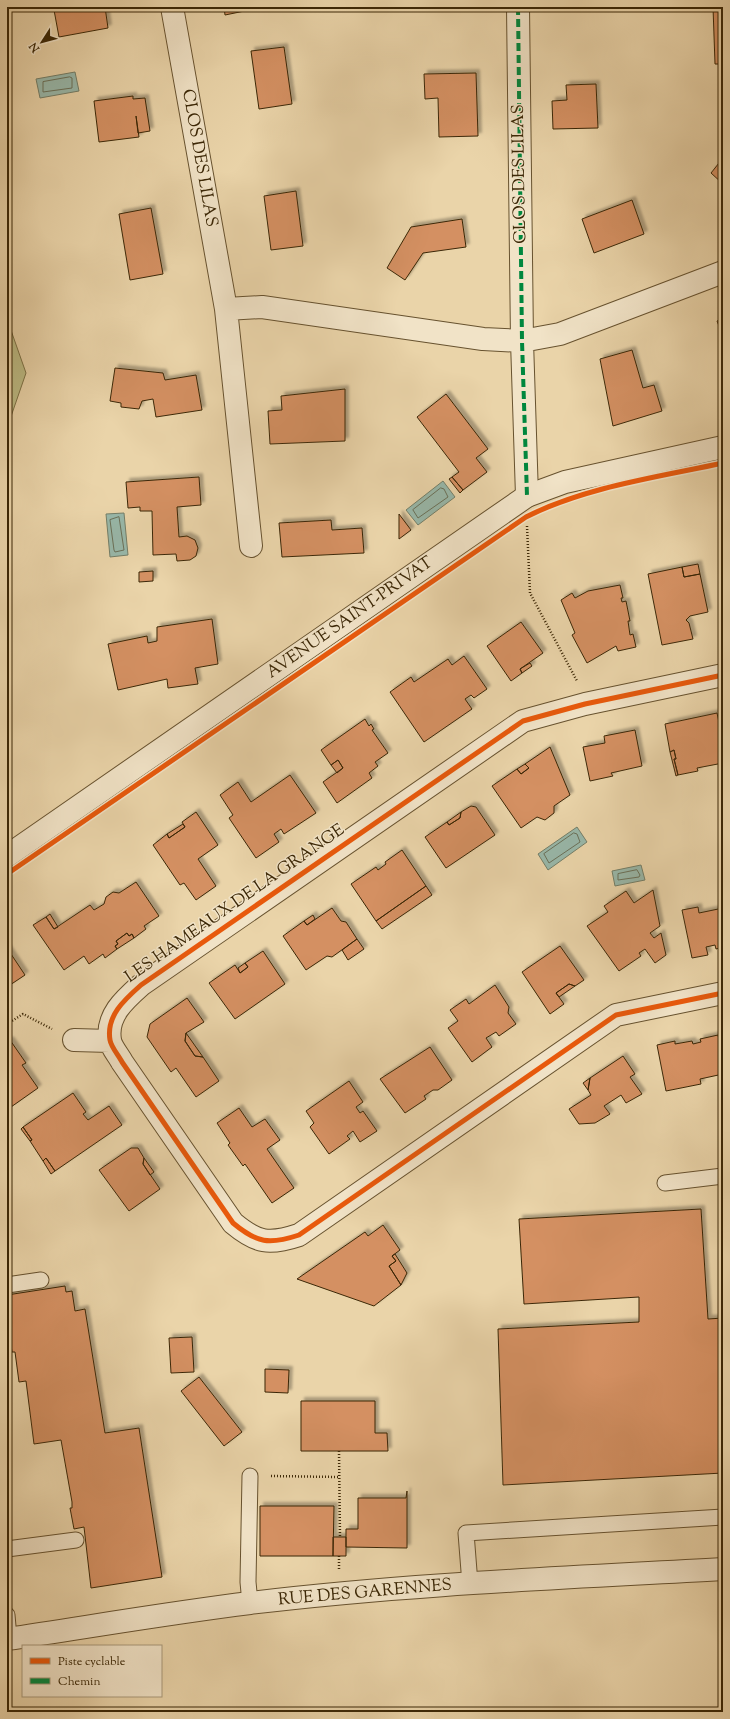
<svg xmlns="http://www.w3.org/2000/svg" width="730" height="1719" font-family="'Sorts Mill Goudy',serif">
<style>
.green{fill:#bcbb84;stroke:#7c7145}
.water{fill:#98b8aa;stroke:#737e68}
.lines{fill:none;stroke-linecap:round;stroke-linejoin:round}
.shore{stroke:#6a7058;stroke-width:1}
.building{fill:#d49062;stroke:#3b2706;filter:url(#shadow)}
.service-casing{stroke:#67522f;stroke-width:17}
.minor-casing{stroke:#67522f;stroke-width:24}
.tertiary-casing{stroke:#67522f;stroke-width:24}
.path{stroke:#3b2706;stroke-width:2.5;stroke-dasharray:1 2;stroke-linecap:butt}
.service{stroke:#f1e3c7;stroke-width:15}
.minor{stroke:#f1e3c7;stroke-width:22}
.tertiary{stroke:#f1e3c7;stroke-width:22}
.quiet{stroke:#00873e;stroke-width:4;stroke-dasharray:8 4;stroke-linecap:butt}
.cycleway-casing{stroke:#f1e3c7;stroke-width:8}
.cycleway{stroke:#e8590c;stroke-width:5}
.labels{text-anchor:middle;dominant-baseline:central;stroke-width:3;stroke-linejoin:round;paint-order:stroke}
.street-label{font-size:17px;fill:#3b2706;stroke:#f1e3c7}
</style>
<defs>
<filter id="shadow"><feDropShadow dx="3.5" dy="-3.5" stdDeviation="1" flood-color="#0004"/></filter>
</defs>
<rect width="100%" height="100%" fill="#ead4a9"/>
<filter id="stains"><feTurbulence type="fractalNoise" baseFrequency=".005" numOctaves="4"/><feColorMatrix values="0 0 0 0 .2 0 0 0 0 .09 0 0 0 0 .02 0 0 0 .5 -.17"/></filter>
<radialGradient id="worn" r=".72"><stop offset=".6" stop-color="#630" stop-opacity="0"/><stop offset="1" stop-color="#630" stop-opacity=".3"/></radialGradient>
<path class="green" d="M7 319 26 373 7 428Z"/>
<path class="water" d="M75 72 79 91 40 98 36 79Z
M443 481 455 497 418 525 406 510Z
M124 513 128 555 110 557 106 514Z
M577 827 587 842 548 870 538 854Z
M641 865 645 880 615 886 612 871Z"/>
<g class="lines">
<path class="shore" d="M70 77 72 78V88L43 92V82Z
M441 488 444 489 448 497 418 518 413 510Z
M119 517 124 550 115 552 114 550 110 520Z
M574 833 577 834 580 842 549 863 544 854Z
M637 870 640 875 639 877 618 880V874Z"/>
</g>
<path class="building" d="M61 7H105L108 28 59 37 54 10 61 9Z
M224 7H264L225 15Z
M713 7H723V64H715Z
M284 47 292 104 259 109 251 51Z
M476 73 478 136 439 137 438 98 425 99 424 74Z
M596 84 598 128 553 129 552 101 567 100 566 85Z
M133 96V99L145 98 150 131 138 133 136 116 139 137 99 142 94 101Z
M723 158V184L711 173Z
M296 191 303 246 271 250 264 196Z
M632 200 644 234 594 253 582 219Z
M151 208 163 274 130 280 119 214Z
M462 219 466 247 423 253 405 280 387 268 411 227Z
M723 318V336L717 321Z
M632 350 643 388 654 385 662 411 613 426 600 359Z
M115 368 163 373 165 380 196 375 202 410 156 417 153 399 142 401 139 409 121 407V403L110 401Z
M345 389V441L270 444 268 411 282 410 281 396Z
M446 394 488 449 476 458 487 472 463 490 452 477 459 472 417 417Z
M199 477 201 505 177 507 179 537 187 536 195 540 198 548 196 556 190 560 177 561 176 554 153 555 152 511H140V507L128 508 126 482Z
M452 477 463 490 460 493 449 479Z
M399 514 411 530 399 539Z
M331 520 332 530 362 528 364 553 282 557 279 523Z
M698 564 700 574 684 577 682 567Z
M682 567 684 577 700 574 708 612 690 616 686 620 689 623 693 639 662 645 648 574Z
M153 571V581L139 582V572Z
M620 585 623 598H621L622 602 626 601 630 621H628L630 635 633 634 636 647 618 651 616 646 587 663 572 635 575 633 561 600 572 593 575 598 588 591Z
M212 619 218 664 195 668 198 684 168 688 167 679 118 690 108 644 147 636 148 643 157 641V627Z
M521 622 543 653 520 669 522 673 511 681 487 646Z
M464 656 487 689 474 698 471 695 465 699 472 709 424 742 390 692 411 677 414 682 448 659 452 665Z
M530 663 532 666 522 673 520 669Z
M717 713 723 742V763L697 768 698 771 678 775 674 759H676L674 750 670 752 665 724Z
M365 719 369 726 371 724 374 729 372 730 388 753 375 762 378 766 369 773 372 778 337 803 323 782 343 768 338 760 331 765 321 750Z
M635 730 642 766 611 773 613 776 590 781 583 747 605 743 604 736Z
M550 747 570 795 554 806V813L545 820 537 817 521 828 492 786 517 769 521 774 529 768 525 764Z
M674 750 676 759H674L678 775 676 776 670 752Z
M338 760 343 768 337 773 331 765Z
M525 764 529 768 521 774 517 769Z
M290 775 316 813 284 834 281 829 274 834 279 842 256 858 229 818 233 815 220 795 238 782 251 802Z
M471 806 476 807 495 835 446 868 425 837 447 822 449 825 460 818 461 812Z
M196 812 218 845 198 859 216 886 196 900 184 883 180 885 153 845 167 834 169 838 185 827 182 822Z
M461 812 460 818 449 825 447 822Z
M183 824 185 827 169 838 167 834Z
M402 850 426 886 376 921 351 884 376 867 378 870 386 864 385 862Z
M136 882 159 916 144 926 146 929 134 938 132 934 129 936 127 933 116 941 118 944 115 946 117 949 105 958 103 954 89 964 84 956 64 970 33 925 46 917 54 929 90 905 94 910 104 904 106 897 113 892 119 893Z
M426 886 432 895 382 929 376 921Z
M653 890 660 926 650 933 654 938 661 933 666 955 655 963 645 949 639 953 641 956 619 971 587 926 608 912 604 906 626 891 634 903Z
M698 907 699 913 723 908V947L716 949 715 945 706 947 708 955 692 958 682 910Z
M332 908 341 921 346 922 357 939 332 957 327 956 306 970 283 936 304 921 307 925Z
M50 914 58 927 54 929 46 917Z
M313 915 315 919 307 925 304 921Z
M127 933 129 936 132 934 134 938 117 949 115 946 118 944 116 941Z
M357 939 364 949 348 960 342 950Z
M560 946 584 980 575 986 569 984 556 993 564 1004 550 1014 522 972Z
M7 948 25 975 7 987Z
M263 951 285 984 235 1019 209 983 235 965 240 973 248 967 245 963Z
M245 963 248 967 240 973 238 968Z
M569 984 575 986 559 997 556 993Z
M495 985 509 1007 508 1013 516 1024 499 1036 496 1032 486 1038 492 1047 472 1062 448 1028 458 1021 450 1010 466 999 469 1004Z
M187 998 204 1022 186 1033 185 1041 195 1056 203 1057 219 1081 196 1097 176 1068 171 1072 147 1037 150 1024Z
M186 1033 203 1057 195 1056 185 1041Z
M718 1035 723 1060V1074L700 1079 701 1084 666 1091 657 1045 675 1041V1044L692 1041 693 1044 701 1042 700 1039Z
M10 1040 26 1063 22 1065 38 1088 11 1107 9 1103 7 1105V1042Z
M430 1047 452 1080 438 1090H433L424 1096 426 1099 405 1113 380 1079Z
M623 1056 635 1074 630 1077 642 1094 626 1103 621 1095 604 1106 610 1114 595 1123 579 1124 569 1109 591 1095 588 1090 590 1078Z
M590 1078 588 1090 583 1083Z
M349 1081 363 1102 356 1107 360 1113 363 1111 377 1131 360 1142 353 1131 347 1136 350 1139 329 1154 310 1127 314 1123 306 1111Z
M73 1093 86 1112 83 1114 88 1120 109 1106 122 1125 55 1171 46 1158 43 1161 30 1141 32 1140 23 1127Z
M239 1108 252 1127 265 1119 280 1140 267 1149 294 1188 272 1203 245 1164 243 1166 228 1145 230 1143 217 1123Z
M23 1127 32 1140 30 1141 21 1129Z
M131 1148H138L144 1158 143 1164 160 1189 129 1211 99 1170Z
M46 1158 55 1171 51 1174 43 1161Z
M144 1158 154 1172 150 1175 143 1164Z
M701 1209 708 1319 723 1318V1473L503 1485 498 1329 639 1322V1297L524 1304 519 1219Z
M383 1225 400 1250 392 1256 396 1261 389 1266 401 1285 374 1306 297 1279 365 1232 368 1236Z
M395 1254 407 1273 401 1285 389 1266 396 1261 392 1256Z
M65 1286 66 1292 72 1291 75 1311 85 1309 105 1433 139 1428 162 1577 91 1588 84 1527 74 1529 70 1508H72V1502L61 1440 34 1444 26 1381 19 1382 15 1352H12L7 1319V1295Z
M192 1337 194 1372 171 1373 169 1338Z
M265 1369 289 1370 288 1393 265 1392Z
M199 1377 242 1432 224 1446 181 1391Z
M301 1401H375V1433H387L388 1451H301Z
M407 1491V1548L346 1547V1529H358V1498H406Z
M260 1506H334L333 1556H260Z
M333 1537H346V1556H333Z"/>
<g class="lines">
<g class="service-casing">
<path id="service" d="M665 1183 723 1176
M7 1285 41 1280
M7 1549 76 1540
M470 1584 466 1533 723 1517
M250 1603 248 1582 250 1476
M7 1615 9 1638"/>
</g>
<g class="minor-casing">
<path id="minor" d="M172 7 226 309 251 546
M518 7 522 341 527 496
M226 309 262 307 483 339 522 341 560 334 723 272
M723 675 585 704 523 721 141 985C124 1000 106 1016 110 1040 111 1047 119 1056 122 1062L233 1223C257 1243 269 1245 299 1235L616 1015 723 993
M74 1040 110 1041"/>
</g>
<g class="tertiary-casing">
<path id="tertiary" d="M7 856 527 496 565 482 723 447
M7 1639C88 1627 169 1613 250 1603 407 1584 565 1578 723 1569"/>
</g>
<path class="path" d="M527 526 530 593 577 681
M7 1024 23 1014 52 1029
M339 1451 340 1537
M271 1476 338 1477
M339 1569V1556"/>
<use href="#service" class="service"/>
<use href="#minor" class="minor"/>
<use href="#tertiary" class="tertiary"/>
<path class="quiet" d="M518 7 522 341 527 496
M702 1712 723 1708"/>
<g class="cycleway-casing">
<path id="cycleway" d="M723 675 585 704 523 721 141 985C124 1000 106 1016 110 1040 111 1047 119 1056 122 1062L233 1223C257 1243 269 1245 299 1235L616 1015 723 993
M7 874 526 517C585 487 658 477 723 463"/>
</g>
<use href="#cycleway" class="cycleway"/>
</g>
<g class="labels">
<g class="street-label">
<text transform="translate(199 158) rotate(80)">CLOS DES LILAS</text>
<text transform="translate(520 174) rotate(-91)">CLOS DES LILAS</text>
<text transform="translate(350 618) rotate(-35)">AVENUE SAINT-PRIVAT</text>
<text transform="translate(235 904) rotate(-35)">LES HAMEAUX DE LA GRANGE</text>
<text transform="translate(365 1593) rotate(-5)">RUE DES GARENNES</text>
</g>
</g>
<rect width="730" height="1719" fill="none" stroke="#ead4a9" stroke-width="24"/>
<rect x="8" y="8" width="714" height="1703" fill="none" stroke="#3b2706" stroke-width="2"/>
<rect x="12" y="12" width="706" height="1695" fill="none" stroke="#3b2706"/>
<rect x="22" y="1645" width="140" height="52" fill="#f1e3c7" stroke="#a8987a"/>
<rect x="30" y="1658" width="20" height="6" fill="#e8590c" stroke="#a8987a"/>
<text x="58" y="1665" font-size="12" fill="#3b2706">Piste cyclable</text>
<rect x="30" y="1678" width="20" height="6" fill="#00873e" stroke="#a8987a"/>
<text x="58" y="1685" font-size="12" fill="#3b2706">Chemin</text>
<g transform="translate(42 42) rotate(234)" stroke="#f1e3c7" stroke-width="3" paint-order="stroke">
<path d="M0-3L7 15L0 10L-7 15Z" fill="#3b2706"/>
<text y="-6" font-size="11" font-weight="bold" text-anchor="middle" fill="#3b2706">N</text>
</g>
<rect width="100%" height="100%" filter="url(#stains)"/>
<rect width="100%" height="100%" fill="url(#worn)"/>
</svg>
